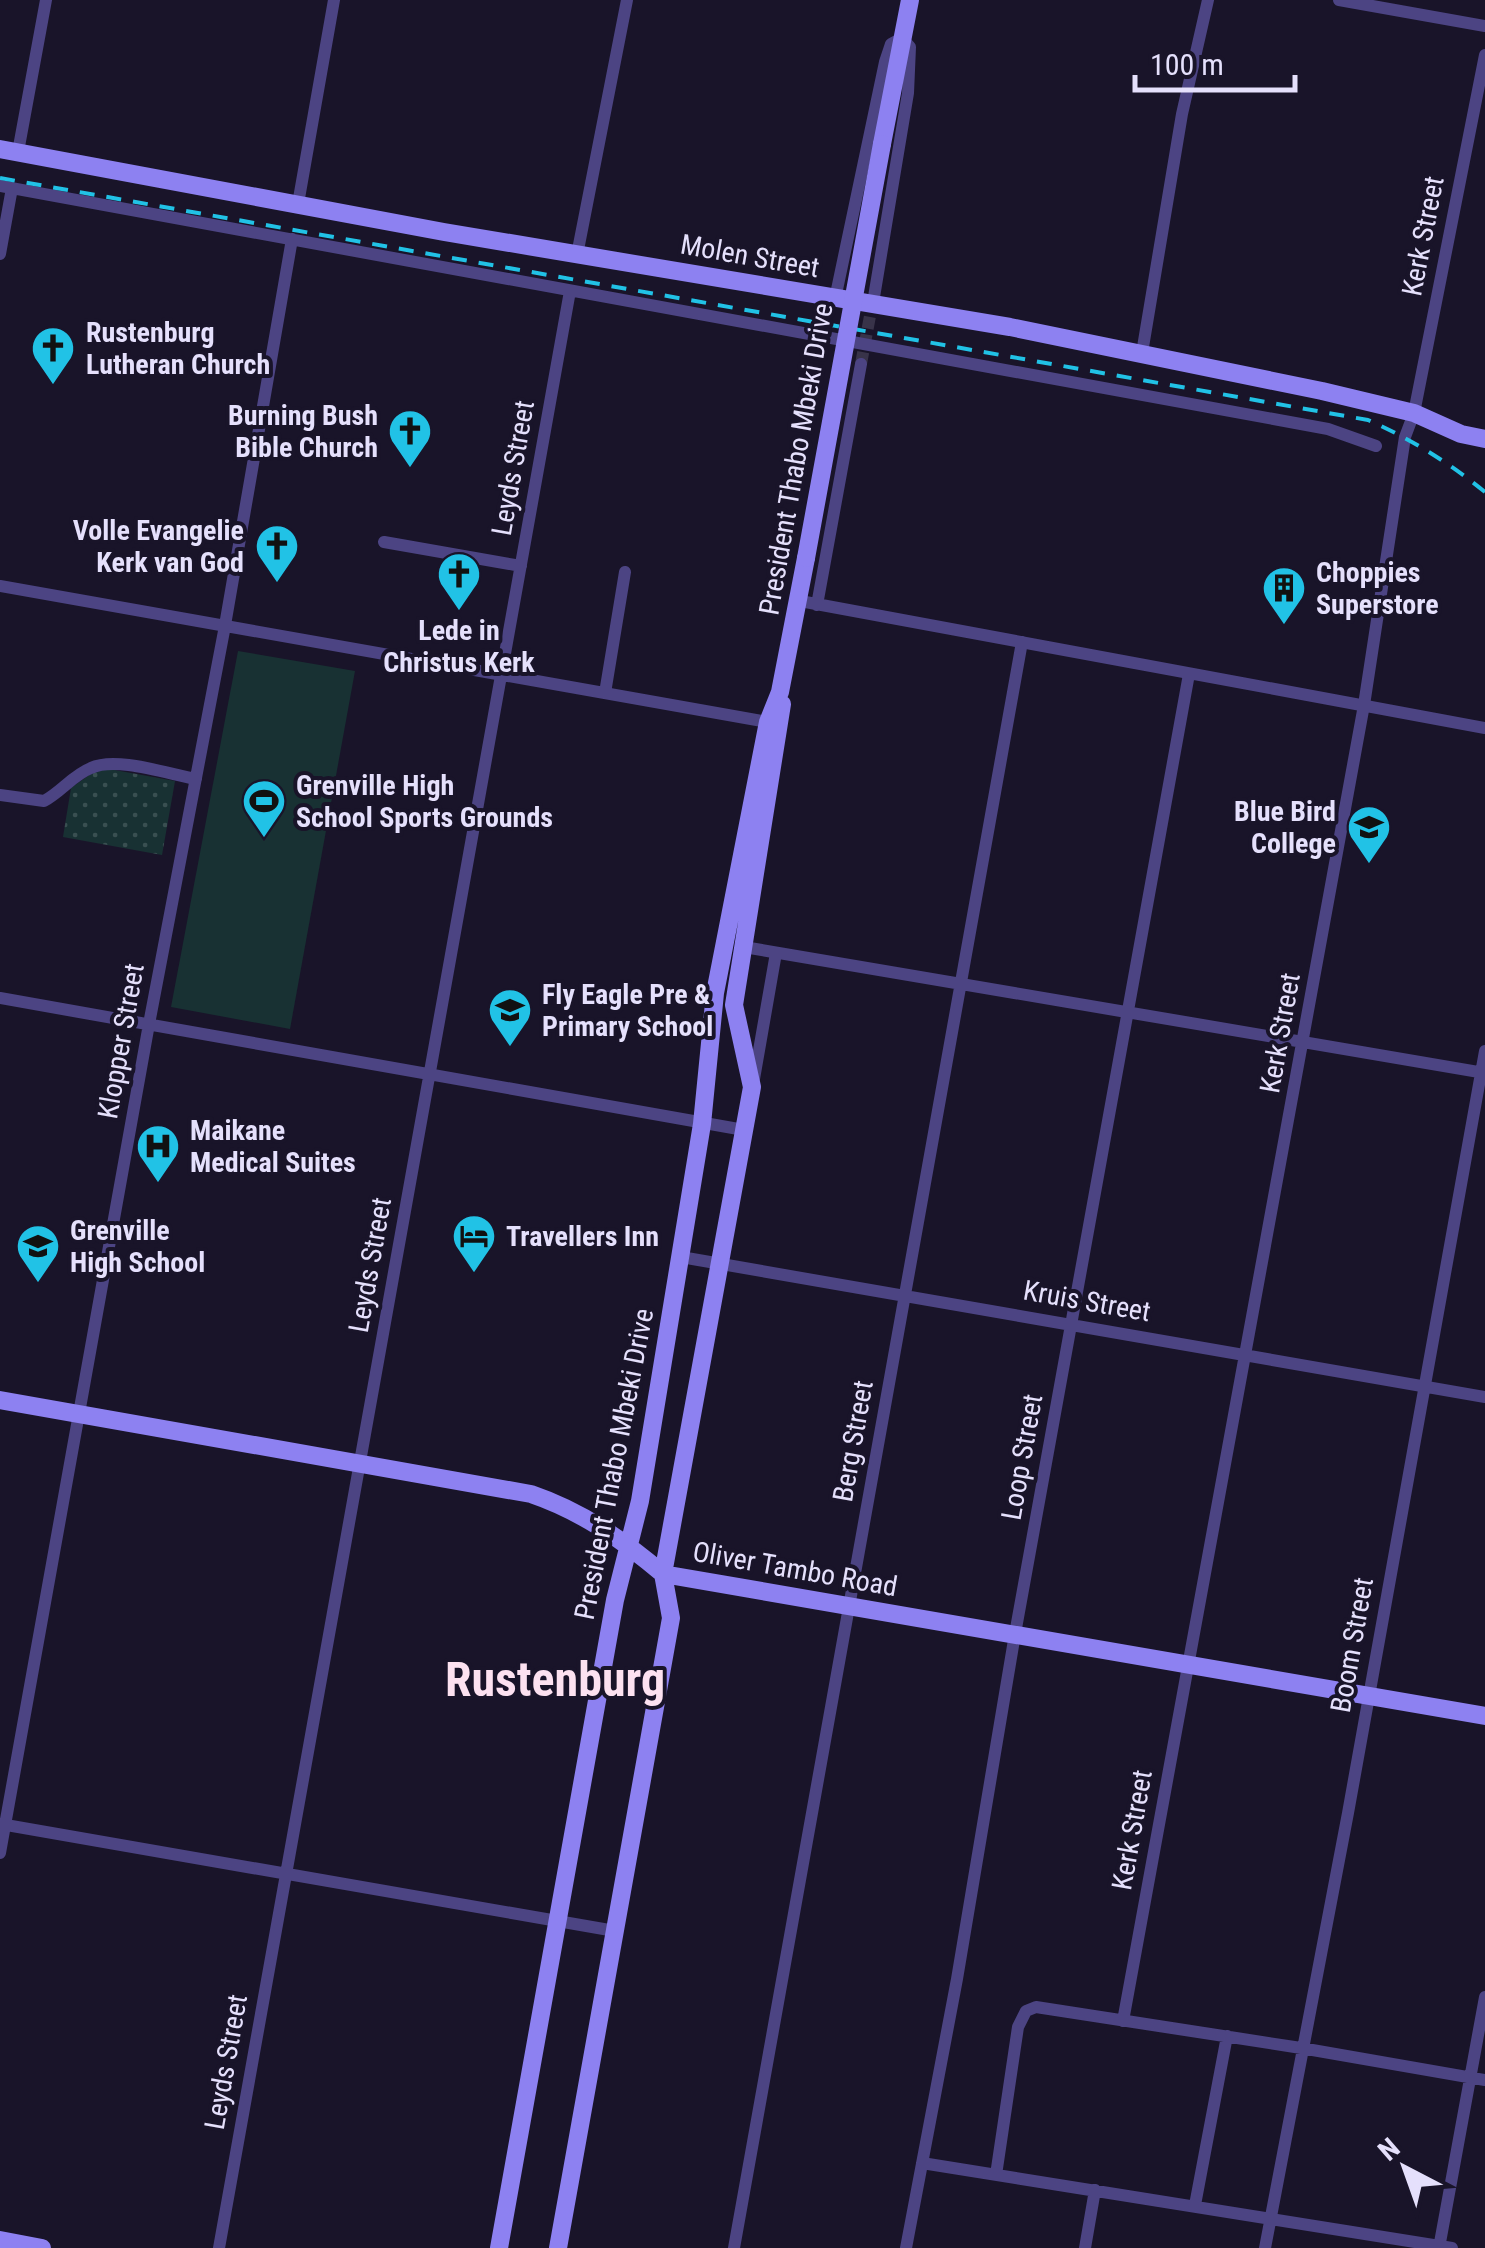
<svg xmlns="http://www.w3.org/2000/svg" width="1485" height="2248" font-family="'Roboto Condensed',sans-serif">
<style>
.grass{fill:url(#grass-dots)}
.garden{fill:#183133}
.lines{fill:none;stroke-linecap:round;stroke-linejoin:round}
.street-tunnel{stroke:#383349;stroke-width:12;stroke-dasharray:12 6;stroke-linecap:butt}
.street{stroke:#4c4483;stroke-width:12}
.secondary{stroke:#8d81f1;stroke-width:18}
.rail{stroke:#21c2e6;stroke-width:4;stroke-dasharray:15 12;stroke-linecap:butt}
.secondary-bridge{stroke:#8d81f1;stroke-width:18}
.labels{text-anchor:middle;dominant-baseline:central;stroke-width:8;stroke-linejoin:round;paint-order:stroke}
.street-label{font-size:28px;fill:#e5e0fc;stroke:#191429}
.poi-label{font-size:28px;font-weight:bold;fill:#e5e0fc;stroke:#191429;text-anchor:start}
.town-label{font-size:48px;font-weight:bold;fill:#fce1f0;stroke:#191429}
</style>
<defs>
<pattern id="grass-dots" width="8" height="8" patternUnits="userSpaceOnUse" patternTransform="scale(2.5)"><rect width="8" height="8" fill="#183133"/><path d="M2 2h.1M6 6h.1" fill="none" stroke="#394f51" stroke-width="1.8" stroke-linecap="round"/></pattern>
</defs>
<rect width="100%" height="100%" fill="#191429"/>
<path class="grass" d="M109 769 175 781 162 855 63 837 71 788 95 771Z"/>
<path class="garden" d="M238 651 355 671 290 1029 171 1007Z"/>
<g class="lines">
<path class="street-tunnel" d="M861 364 873 300"/>
<path class="street" d="M1339 0 1485 26
M18 152 46 0
M0 186 1328 429 1376 446
M298 204 334 0
M0 254 12 188
M577 255 627 0
M835 299 885 62 891 44 902 38 910 47 908 93 874 297
M1142 353 1182 114 1208 0
M384 542 521 566
M0 586 768 722 774 727
M800 601 1485 728
M817 605 861 364
M605 693 625 572
M0 795 44 801C61 792 73 775 91 768 116 756 168 774 196 779
M744 947 1485 1073
M0 998 744 1130
M754 1079 776 953
M681 1257 1485 1397
M0 1824 615 1931
M0 1853 149 1024 224 631 292 239
M1123 2021 1364 705 1405 437 1414 413 1485 55
M922 2163 1452 2248
M996 2175 1018 2027 1026 2011 1036 2007 1301 2048 1485 2080
M1195 2205 1227 2036
M219 2248 570 291
M734 2248 1022 642
M906 2248 957 1979 1015 1634 1189 674
M1085 2248 1095 2190
M1265 2248 1348 1813 1485 1051
M1439 2248 1485 1997"/>
<path class="secondary" d="M882 144 910 0
M0 149 444 232 1010 327 1322 391 1414 413 1461 434 1485 439
M0 1400 531 1494C581 1511 623 1540 663 1574L1485 1716
M0 2240 42 2248
M499 2248 615 1600 640 1501 702 1124 715 993 768 722 780 692 806 558
M558 2248 671 1618 663 1574 752 1087 734 1005 782 704"/>
<path class="rail" d="M0 178 1368 420C1411 439 1448 462 1485 492"/>
<path class="secondary-bridge" d="M806 558 882 144"/>
</g>
<defs>
<g id="church-pin" transform="scale(2.25)"><path d="M0 17L-7.5 6A9.5 9.5 0 1 1 7.5 6Z" fill="#21c2e6" stroke="#191429"/><path d="M-1.2-6h2.4v3.5h3.3v2.4h-3.3V6h-2.4V-.1h-3.3v-2.4h3.3Z" fill="#111"/></g>
<g id="building-pin" transform="scale(2.25)"><path d="M0 17L-7.5 6A9.5 9.5 0 1 1 7.5 6Z" fill="#21c2e6" stroke="#191429"/><path d="M-4-6H4V6H1V3H-1V6H-4ZM-2.5-4.3h1.7v1.8h-1.7ZM.8-4.3h1.7v1.8H.8ZM-2.5-1h1.7V.8h-1.7ZM.8-1h1.7V.8H.8Z" fill="#111"/></g>
<g id="stadium-pin" transform="scale(2.25)"><path d="M0 17L-7.5 6A9.5 9.5 0 1 1 7.5 6Z" fill="#21c2e6" stroke="#191429"/><path d="M0-5a6.5 5 0 1 0 0 10a6.5 5 0 1 0 0-10ZM-3.5-1.8h7v3.6h-7Z" fill="#111"/></g>
<g id="school-pin" transform="scale(2.25)"><path d="M0 17L-7.5 6A9.5 9.5 0 1 1 7.5 6Z" fill="#21c2e6" stroke="#191429"/><path d="M0-5L7-2L0 1L-7-2ZM-4 1L0 2.5L4 1V4Q0 6-4 4Z" fill="#111"/></g>
<g id="hospital-pin" transform="scale(2.25)"><path d="M0 17L-7.5 6A9.5 9.5 0 1 1 7.5 6Z" fill="#21c2e6" stroke="#191429"/><path d="M-5-5h3v3.5h4V-5h3V5h-3V1.5h-4V5h-3Z" fill="#111"/></g>
<g id="hotel-pin" transform="scale(2.25)"><path d="M0 17L-7.5 6A9.5 9.5 0 1 1 7.5 6Z" fill="#21c2e6" stroke="#191429"/><path d="M-6-4.5h1.5V1H6V5H4.5V3h-9V5H-6ZM-4 0a1.8 1.8 0 1 1 3.6 0ZM.5 0V-2.5h3Q6-2.5 6 0Z" fill="#111"/></g>
</defs>
<g fill-rule="evenodd">
<use href="#church-pin" x="53" y="348"/>
<use href="#church-pin" x="410" y="431"/>
<use href="#church-pin" x="277" y="546"/>
<use href="#church-pin" x="459" y="574"/>
<use href="#building-pin" x="1284" y="588"/>
<use href="#stadium-pin" x="264" y="801"/>
<use href="#school-pin" x="1369" y="827"/>
<use href="#school-pin" x="510" y="1010"/>
<use href="#hospital-pin" x="158" y="1146"/>
<use href="#hotel-pin" x="474" y="1236"/>
<use href="#school-pin" x="38" y="1246"/>
</g>
<g class="labels">
<g class="street-label">
<text transform="translate(1423 236) rotate(-79)">Kerk Street</text>
<text transform="translate(750 256) rotate(10)">Molen Street</text>
<text transform="translate(796 459) rotate(-80)">President Thabo Mbeki Drive</text>
<text transform="translate(513 468) rotate(-80)">Leyds Street</text>
<text transform="translate(1280 1033) rotate(-80)">Kerk Street</text>
<text transform="translate(121 1041) rotate(-80)">Klopper Street</text>
<text transform="translate(370 1265) rotate(-80)">Leyds Street</text>
<text transform="translate(1087 1301) rotate(10)">Kruis Street</text>
<text transform="translate(853 1441) rotate(-80)">Berg Street</text>
<text transform="translate(1022 1457) rotate(-80)">Loop Street</text>
<text transform="translate(614 1464) rotate(-79)">President Thabo Mbeki Drive</text>
<text transform="translate(795 1569) rotate(10)">Oliver Tambo Road</text>
<text transform="translate(1352 1645) rotate(-80)">Boom Street</text>
<text transform="translate(1132 1830) rotate(-80)">Kerk Street</text>
<text transform="translate(226 2062) rotate(-80)">Leyds Street</text>
</g>
<g class="poi-label">
<text x="86" y="332">Rustenburg<tspan x="86" dy="32">Lutheran Church</tspan></text>
<text x="378" y="415" text-anchor="end">Burning Bush<tspan x="378" dy="32">Bible Church</tspan></text>
<text x="244" y="530" text-anchor="end">Volle Evangelie<tspan x="244" dy="32">Kerk van God</tspan></text>
<text x="1316" y="572">Choppies<tspan x="1316" dy="32">Superstore</tspan></text>
<text x="459" y="630" text-anchor="middle">Lede in<tspan x="459" dy="32">Christus Kerk</tspan></text>
<text x="296" y="785">Grenville High<tspan x="296" dy="32">School Sports Grounds</tspan></text>
<text x="1336" y="811" text-anchor="end">Blue Bird<tspan x="1336" dy="32">College</tspan></text>
<text x="542" y="994">Fly Eagle Pre &amp;<tspan x="542" dy="32">Primary School</tspan></text>
<text x="190" y="1130">Maikane<tspan x="190" dy="32">Medical Suites</tspan></text>
<text x="70" y="1230">Grenville<tspan x="70" dy="32">High School</tspan></text>
<text x="506" y="1236">Travellers Inn</text>
</g>
<g class="town-label">
<text x="555" y="1679">Rustenburg</text>
</g>
</g>
<g transform="translate(1405 2168) rotate(319)" stroke="#191429" stroke-width="8" paint-order="stroke">
<path d="M0-8L18 38L0 25L-18 38Z" fill="#e5e0fc"/>
<text y="-15" font-size="28" font-weight="bold" text-anchor="middle" fill="#e5e0fc">N</text>
</g>
<path d="M1135 75v15h160v-15" fill="none" stroke="#e5e0fc" stroke-width="5"/>
<text x="1150" y="75" font-size="30" fill="#e5e0fc" stroke="#191429" stroke-width="8" paint-order="stroke">100 m</text>
</svg>
